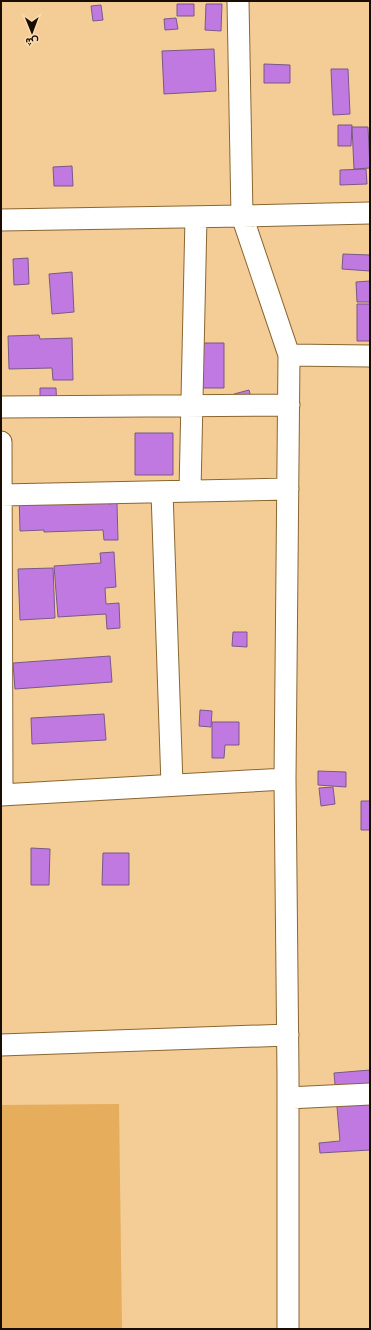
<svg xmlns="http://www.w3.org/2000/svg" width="371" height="1330" font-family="Karla,Vazirmatn,sans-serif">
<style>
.green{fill:#e5ad5c}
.building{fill:#c079e0;stroke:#795988}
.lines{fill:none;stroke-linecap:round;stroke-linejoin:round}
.street-casing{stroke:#8a6632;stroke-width:23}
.street{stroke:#fff;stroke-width:21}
</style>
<rect width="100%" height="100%" fill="#f4cc96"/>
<path class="green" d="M119 1104 122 1329H1V1105Z"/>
<path class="building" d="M177 4H194V16H177Z
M206 4H222L221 31 205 30Z
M101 5 103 20 93 21 91 6Z
M176 18 178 29 165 30 164 19Z
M214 49 216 91 164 94 162 51Z
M264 64 290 65V83H264Z
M331 69H348L350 114 333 115Z
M338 125H352L351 146H338Z
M352 127H368L370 168 354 169Z
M72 166 73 186H54L53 167Z
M366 169 367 184 340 185V170Z
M343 254 370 255V271L342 269Z
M28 258 29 284 14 285 13 259Z
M72 272 74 312 52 314 49 274Z
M370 281V302H357L356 282Z
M357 304H370V341H357Z
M39 335 40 339 72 338 73 380H53L52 368 9 369 8 336Z
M197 343H224V388H197Z
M40 388H56L57 410H40Z
M249 390 253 404 237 408 234 394Z
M135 433H173V475H135Z
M109 490V504L117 503 118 540H104L103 530 44 532V530L20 531 19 493Z
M114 552 116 587 105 588 106 604 119 603 120 628 107 629 106 614 58 617 54 566 101 563 100 553Z
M53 568 55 618 20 620 18 569Z
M233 632H247V647L232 646Z
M110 656 112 682 15 689 13 663Z
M200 710 212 711 211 727 199 726Z
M104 714 106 740 32 744 31 718Z
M212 722H239V745H225L224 758H212Z
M318 771 346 772V787L318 785Z
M333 787 335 804 321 806 319 788Z
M361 801H370V830H361Z
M31 848 50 849 49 885H31Z
M103 853H129V885H102Z
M370 1070V1150L320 1153 319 1143 340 1141 334 1073Z"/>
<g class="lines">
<g class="street-casing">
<path id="street" d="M1 220 242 216 238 1
M289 355 370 356
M1 407 289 405
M1 442 2 795
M190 491 196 217
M162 492 172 785
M1 495 288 489
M1 795 285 779
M1 1045 288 1035
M288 1098 370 1094
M288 1329V1075L285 779 289 355 242 216 370 213"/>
</g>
<use href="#street" class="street"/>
</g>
<rect width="371" height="1330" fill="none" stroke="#190c00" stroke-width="4"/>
<g transform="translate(32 32) rotate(179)" stroke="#fbdbb0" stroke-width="3" paint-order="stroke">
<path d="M0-3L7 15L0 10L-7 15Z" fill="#190c00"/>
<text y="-6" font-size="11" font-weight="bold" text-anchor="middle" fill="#190c00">ش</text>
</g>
</svg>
